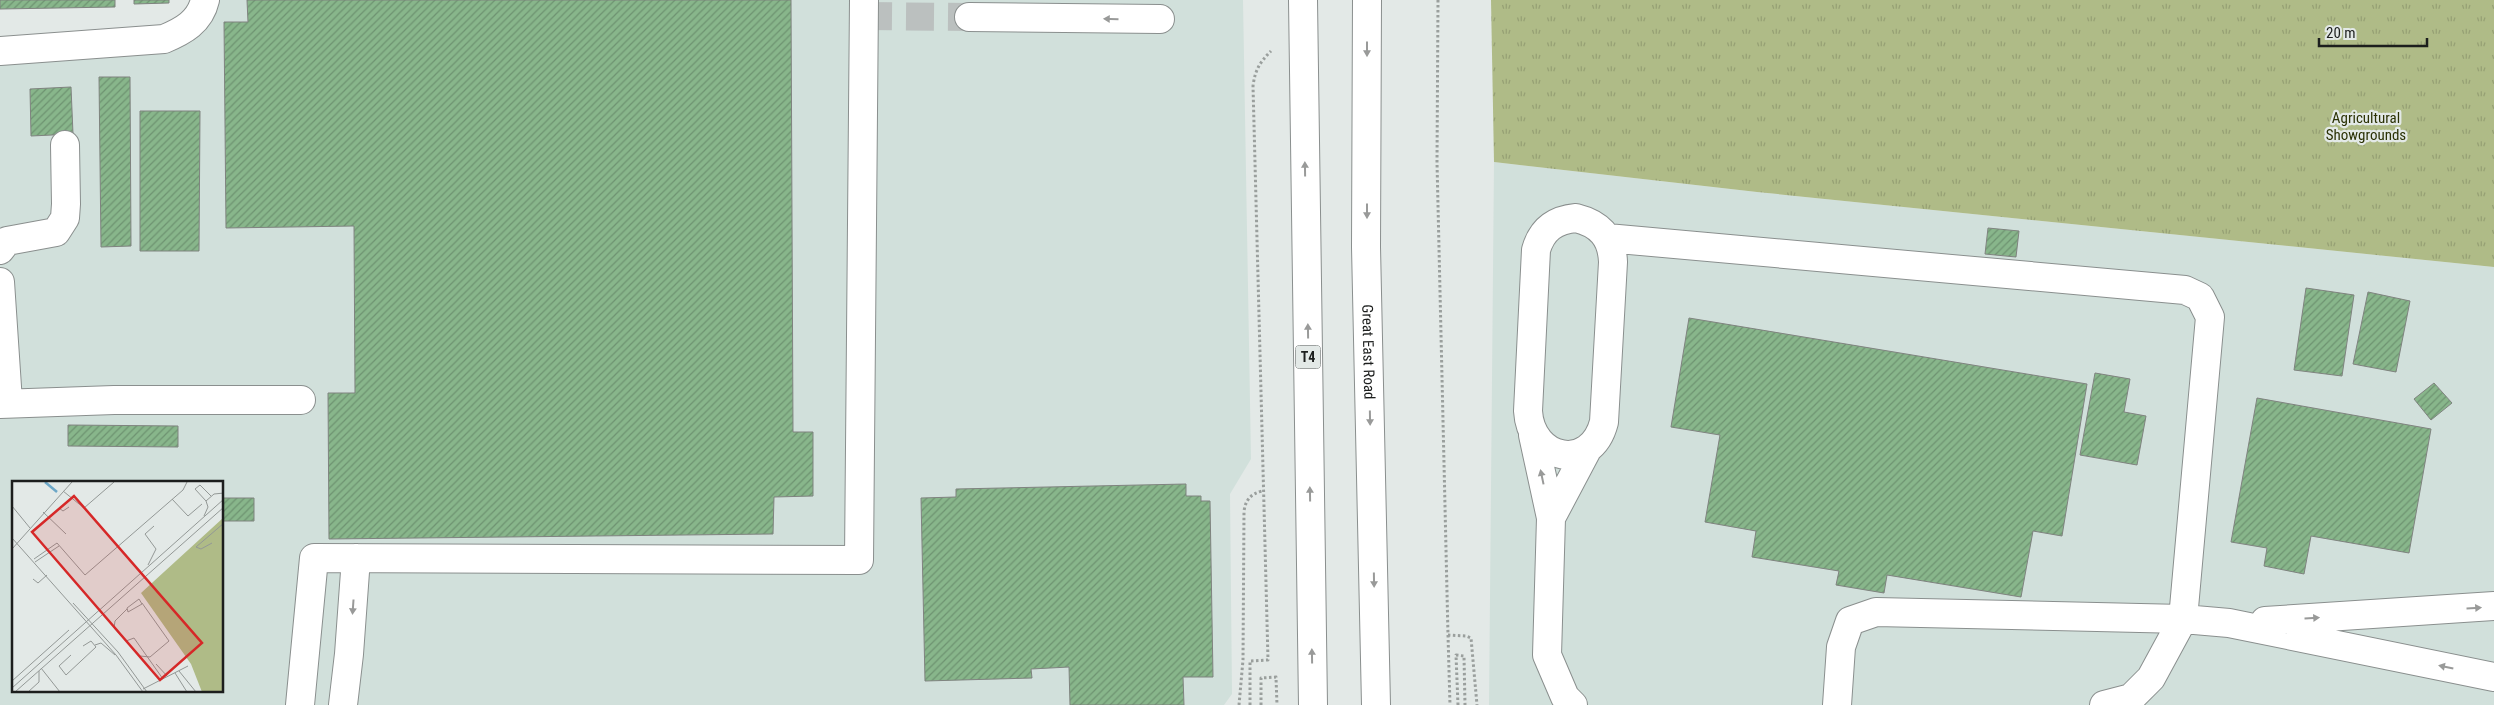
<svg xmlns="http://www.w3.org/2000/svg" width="2494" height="705" font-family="'Roboto Condensed',sans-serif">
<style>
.built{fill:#d1e0db;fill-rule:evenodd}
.park{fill:url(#park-tufts)}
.building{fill:url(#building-hatch);stroke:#7f837f}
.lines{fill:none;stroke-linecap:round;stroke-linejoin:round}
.minor-tunnel{stroke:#bbc0bf;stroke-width:28;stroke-dasharray:28 14;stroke-linecap:butt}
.minor-casing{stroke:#8a8f8e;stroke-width:30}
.major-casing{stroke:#8a8f8e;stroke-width:30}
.path{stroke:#9a9f9d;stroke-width:3;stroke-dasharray:2.5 2.5;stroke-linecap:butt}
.minor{stroke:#fff;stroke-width:28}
.major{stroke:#fff;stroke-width:28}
.oneway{fill:#999a99}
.labels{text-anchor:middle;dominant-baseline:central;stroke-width:4.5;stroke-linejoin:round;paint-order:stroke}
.shield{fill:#e3e9e7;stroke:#585b5a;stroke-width:1}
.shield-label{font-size:14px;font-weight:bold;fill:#1c1e1d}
.park-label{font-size:15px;fill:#2b3205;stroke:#e3e9e7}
.street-label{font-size:15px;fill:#1c1e1d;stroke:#e3e9e7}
.inset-river{fill:none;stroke:#6ca7c7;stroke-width:2.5}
.inset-road{fill:none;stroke:#939896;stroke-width:1}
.view{fill:#d62828;fill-opacity:0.15;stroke:#d62828;stroke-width:2.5}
.inset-edge{fill:none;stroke:#1c1e1d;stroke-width:2.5}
</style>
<defs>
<pattern id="park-tufts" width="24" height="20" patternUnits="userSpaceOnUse" patternTransform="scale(1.25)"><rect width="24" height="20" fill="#afbb87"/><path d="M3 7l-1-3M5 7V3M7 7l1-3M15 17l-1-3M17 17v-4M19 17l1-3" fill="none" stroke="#96a074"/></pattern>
<pattern id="building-hatch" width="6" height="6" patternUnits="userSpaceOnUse" patternTransform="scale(1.25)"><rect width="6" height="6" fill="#88b68b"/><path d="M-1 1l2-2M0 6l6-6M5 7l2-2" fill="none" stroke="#6e9371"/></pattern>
</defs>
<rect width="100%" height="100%" fill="#e3e9e7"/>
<path class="built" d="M205 0H1243L1251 459 1230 494 1232 694 1224 705H0V51L164 39ZM14 482H222V691H14Z
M1494 162 1757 192 2494 267V705H1489Z"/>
<path class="park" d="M1491 0H2494V267L1757 192 1494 162Z"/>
<path class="building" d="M0 0H115V7L0 9Z
M134 0H169V3L134 4Z
M247 0H791L793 432H813V496L774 497 773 534 329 539 328 393H355L354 226 226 228 224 22H248Z
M99 77H130L131 246 101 247Z
M71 87 73 134 31 136 30 89Z
M140 111H200L199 251H140Z
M1988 228 2019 231 2016 257 1985 254Z
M2306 288 2354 295 2342 376 2294 370Z
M2368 292 2410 301 2396 372 2353 364Z
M1689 318 2087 384 2062 536 2033 531 2021 597 1887 575 1884 593 1836 585 1839 571 1752 557 1756 531 1705 522 1720 435 1671 427Z
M2095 373 2130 379 2124 412 2146 416 2137 465 2080 455Z
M2434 383 2452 403 2431 420 2414 399Z
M2257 398 2431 429 2409 553 2311 536 2304 574 2264 566 2267 548 2231 542Z
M68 425 178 426V447L68 446Z
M1186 484V496H1201V501H1210L1213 677H1183L1184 705H1070L1069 667 1031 669 1032 678 925 681 921 498 956 497V489Z
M222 498H254V521H222Z"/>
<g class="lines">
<path class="minor-tunnel" d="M864 16 969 17"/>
<g class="minor-casing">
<path id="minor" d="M969 17 1160 19
M0 51 164 39C183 31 200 22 205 0
M1576 218C1600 224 1612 237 1613 262L1604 422C1591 473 1531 461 1528 411L1536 250C1542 229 1555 220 1576 218Z
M1607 238 2185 290 2200 297 2210 317 2183 619 2151 678 2131 698 2104 705
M0 250 7 241 56 232 65 218 66 204 65 145
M0 282 8 402
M0 404 114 400H301
M1533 435 1551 518 1547 655 1565 697 1573 705
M1551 518 1587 450
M2265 621 2494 606
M300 705 314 558 859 560 864 0
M343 705 349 654 356 558
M1837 705 1841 647 1850 621 1876 612 2183 619 2229 623 2494 677"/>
</g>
<g class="major-casing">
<g id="major">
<path d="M1303 0 1313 705"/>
<path id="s1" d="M1367 0 1366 247 1376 705"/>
</g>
</g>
<path class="path" d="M1438 0 1437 162 1448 635 1466 636 1471 638 1477 705
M1448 635 1450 705
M1239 705 1243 660 1244 511C1246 499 1251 494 1262 491
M1250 705V661L1268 660 1253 86C1255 70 1260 62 1271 51
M1261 705V678L1276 677 1277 705
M1458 705 1456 655 1464 656 1465 705"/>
<use href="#minor" class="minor"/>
<use href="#major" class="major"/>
</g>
<defs><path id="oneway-solid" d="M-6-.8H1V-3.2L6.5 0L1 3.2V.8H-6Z" transform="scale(1.25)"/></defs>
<g class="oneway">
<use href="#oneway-solid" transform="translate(1111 19) rotate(-179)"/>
<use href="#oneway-solid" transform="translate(1367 49) rotate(90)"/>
<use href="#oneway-solid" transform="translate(1305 169) rotate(-91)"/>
<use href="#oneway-solid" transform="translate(1367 211) rotate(90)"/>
<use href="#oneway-solid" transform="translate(1308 331) rotate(-91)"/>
<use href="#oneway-solid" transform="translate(1370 418) rotate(89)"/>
<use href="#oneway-solid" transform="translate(1542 477) rotate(-102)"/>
<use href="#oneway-solid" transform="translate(1310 494) rotate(-91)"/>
<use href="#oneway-solid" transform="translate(1374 580) rotate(89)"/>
<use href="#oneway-solid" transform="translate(353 607) rotate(94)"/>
<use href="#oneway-solid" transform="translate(2474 608) rotate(-4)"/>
<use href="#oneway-solid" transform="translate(2312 618) rotate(-4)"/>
<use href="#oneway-solid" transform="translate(1312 656) rotate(-91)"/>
<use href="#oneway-solid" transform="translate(2446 667) rotate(-168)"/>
</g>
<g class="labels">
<rect class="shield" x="1295.5" y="345.5" width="25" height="23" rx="4"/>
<g class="shield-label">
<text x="1308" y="357">T4</text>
</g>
<g class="park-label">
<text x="2366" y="118">Agricultural<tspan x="2366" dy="17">Showgrounds</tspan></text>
</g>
<g class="street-label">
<text stroke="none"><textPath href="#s1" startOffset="352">Great East Road</textPath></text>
</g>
</g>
<g transform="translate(12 481)">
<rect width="211" height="211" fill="#e3e9e7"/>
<path d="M211 37V211H190L179 183 129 112Z" fill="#afbb87"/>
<path class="inset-river" d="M33 1 45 11"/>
<path class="inset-road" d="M51 10 72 27 102 1M160 18 176 35 190 23M194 20 183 8 188 4 199 15M0 25 18 47M31 31 54 53M192 35 196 26 194 20 202 13 212 12M38 36 47 27 51 30 57 26M0 57 104 174 131 211M200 62 189 68 184 66 212 42M0 68 60 1M22 78 45 62 73 94 171 9 175 1M23 81 47 65M136 84 144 68 133 53 142 45M21 98 26 102 35 94M127 118 130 123 116 131 115 127ZM61 122 106 171 135 211M115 128 103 140 102 147 128 175 138 176 157 160 130 122M114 160 122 157 151 198M83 164 89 162 103 174M59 174 47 185 54 194 84 166 79 160 71 165M144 183 156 196M29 187 48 211M167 190 184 211M163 192 175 211M0 200 57 149M0 207 212 18M131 208 176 185M3 211 212 26M16 211 27 201V190"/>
<path class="view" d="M62 15 190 162 148 199 20 51Z"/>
<rect width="211" height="211" class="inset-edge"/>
</g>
<path d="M2319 38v8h108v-8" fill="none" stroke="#1c1e1d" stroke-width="2.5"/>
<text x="2326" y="38" font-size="15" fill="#1c1e1d" stroke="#e3e9e7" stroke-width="4" paint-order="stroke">20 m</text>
</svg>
